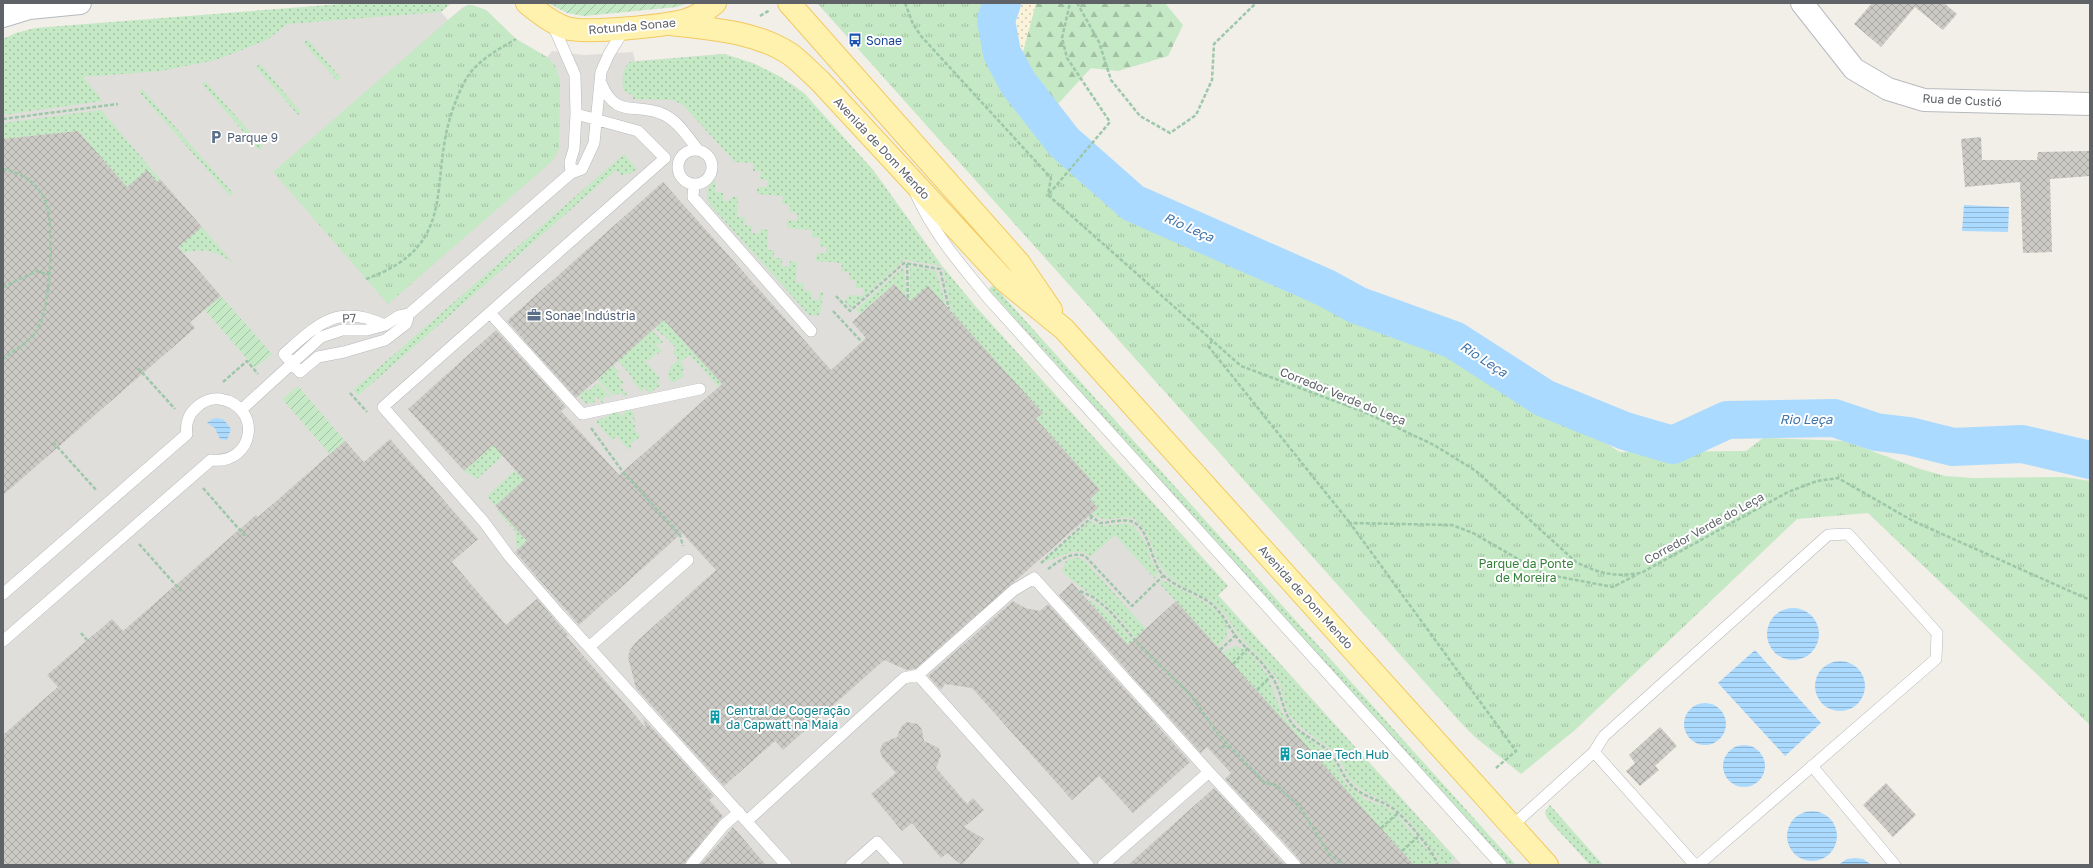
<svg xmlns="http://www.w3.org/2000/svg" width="2093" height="868" font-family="'Golos Text',sans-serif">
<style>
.industrial{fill:#e0deda}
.grass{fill:url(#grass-dots)}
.forest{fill:url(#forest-firs)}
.sand{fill:url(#sand-dots)}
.park{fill:url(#park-tufts)}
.garden{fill:url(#garden-furrows)}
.water{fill:url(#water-rules)}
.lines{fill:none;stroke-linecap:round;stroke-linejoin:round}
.river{stroke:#aadaff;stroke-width:38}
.building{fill:url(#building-cross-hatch)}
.service-casing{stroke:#b5b8bc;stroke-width:12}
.secondary-casing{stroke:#b6babf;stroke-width:24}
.primary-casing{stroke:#f2c960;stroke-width:24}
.path{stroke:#9cc7a9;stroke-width:2.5;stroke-dasharray:4 2;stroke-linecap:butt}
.service{stroke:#fff;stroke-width:11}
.secondary{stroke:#fff;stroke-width:22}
.primary{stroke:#fff2af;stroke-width:22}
.labels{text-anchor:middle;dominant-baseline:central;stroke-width:4;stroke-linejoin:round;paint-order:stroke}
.street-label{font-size:12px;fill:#5f6368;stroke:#fff}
.transit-label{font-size:12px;fill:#164399;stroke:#fff;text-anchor:start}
.service-label{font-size:12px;fill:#4e5e75;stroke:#fff;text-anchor:start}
.park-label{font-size:12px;fill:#348238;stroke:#fff}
.culture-label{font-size:12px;fill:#0d838f;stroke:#fff;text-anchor:start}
.water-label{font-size:13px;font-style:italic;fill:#4174aa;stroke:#fff}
</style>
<defs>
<pattern id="grass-dots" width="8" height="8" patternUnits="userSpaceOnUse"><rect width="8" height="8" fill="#c5e8c5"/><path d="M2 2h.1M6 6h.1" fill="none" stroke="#a3c0a4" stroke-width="1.8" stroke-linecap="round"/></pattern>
<pattern id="forest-firs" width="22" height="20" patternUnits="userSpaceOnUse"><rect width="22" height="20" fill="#c5e8c5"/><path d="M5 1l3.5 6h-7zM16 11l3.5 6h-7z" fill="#a3c0a4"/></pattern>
<pattern id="sand-dots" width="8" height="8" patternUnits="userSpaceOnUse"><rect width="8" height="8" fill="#fbf3d9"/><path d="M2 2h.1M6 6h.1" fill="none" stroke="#cec8b4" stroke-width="1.8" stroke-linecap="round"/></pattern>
<pattern id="park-tufts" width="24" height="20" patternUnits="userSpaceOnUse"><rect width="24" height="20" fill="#c5e8c5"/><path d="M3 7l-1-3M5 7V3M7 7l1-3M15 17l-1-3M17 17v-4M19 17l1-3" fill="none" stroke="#a3c0a4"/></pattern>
<pattern id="garden-furrows" width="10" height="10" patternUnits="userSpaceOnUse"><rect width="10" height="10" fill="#c5e8c5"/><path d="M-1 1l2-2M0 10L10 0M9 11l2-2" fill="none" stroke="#a3c0a4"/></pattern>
<pattern id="water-rules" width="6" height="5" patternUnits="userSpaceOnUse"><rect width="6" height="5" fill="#aadaff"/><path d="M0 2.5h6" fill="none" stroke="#8eb4d2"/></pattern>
<pattern id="building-cross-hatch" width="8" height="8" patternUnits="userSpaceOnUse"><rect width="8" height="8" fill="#cccac5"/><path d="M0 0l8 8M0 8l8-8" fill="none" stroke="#a9a8a4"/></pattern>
</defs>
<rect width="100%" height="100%" fill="#f1efe8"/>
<path class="industrial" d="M354 3H451L441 12 448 20 463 7 472 5 486 10 516 39 547 57 552 51 584 55 633 52 635 61 724 54 755 64 795 86 873 170 942 266 976 307 1228 586 1218 595 1462 865H3V95Z"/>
<path class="grass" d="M354 3H451L441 12 287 24 267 40 216 60 161 71 83 77 103 101 3 115V39L16 33 35 28Z
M307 39 341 78 337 81 304 43Z
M724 54 755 64 779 76 804 93 873 170 942 266 976 307 1228 586 1218 595 1455 858 1448 865H1439L1437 856C1424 841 1412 821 1395 808 1382 798 1366 795 1354 784 1344 774 1343 760 1333 751 1320 740 1304 732 1293 719 1283 708 1285 693 1278 680 1268 664 1254 653 1242 639 1235 631 1230 620 1223 612 1206 592 1180 590 1166 573 1152 558 1153 535 1137 521 1126 510 1107 528 1092 513L1098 508 1090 499 1100 490 1036 419 1042 413 952 313 942 266 904 260 851 308 844 301 850 295 863 296 864 288H856V280L849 279V272L841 271 842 263 816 261 817 253 826 254 827 247 819 246 820 238 812 237V230L787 228V220L797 221V213L789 212 790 205 782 204 783 196 757 194V187H767L768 180 760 179 761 171H753V163L735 162 683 105 673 100 633 99V95L627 93 623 89C622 79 622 69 630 62Z
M260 64 301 112 298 115 256 67Z
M205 81 263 147 259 150 202 84Z
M142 89 233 193 230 196 139 92Z
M101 110 160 179 148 190 202 227 235 265C220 252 203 247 184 253L78 131 3 139V123Z
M624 154 637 169 632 173 621 175 616 170 360 394 358 396 353 390Z
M716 180 715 192 723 193V201H730L731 197H738L737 217H745L744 225 752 226V233L760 234V229L768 230 767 250H774V258H782V266L789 267 790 261 797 262 796 283H804V291H811V299L819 300V292H823L821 310 818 316 809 315 710 205C705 196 706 186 716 180Z
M910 266 936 271 946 306 910 301Z
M904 267 906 297 894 284 860 314 856 310Z
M992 286 995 287 1516 865H1507L990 291 989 289Z
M664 320 722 384 719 387 690 355 680 362 685 368 682 371 684 376 673 383 667 376 670 373 668 371 671 368 670 367 678 360 673 351 676 348 663 334 662 335 655 328Z
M652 330 663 342 659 345 657 343 655 344 662 351 658 354 655 351 654 352 656 354 648 361 646 359 644 360 660 378 657 381 660 386 649 393 644 387 643 393 632 380 633 378 602 343Z
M611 363 619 372 616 375 624 383 620 386 627 394 624 397 620 392 615 396 613 394 612 395 597 379Z
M598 383 610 396 608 398 604 393 605 397 602 399 603 401 602 403 596 396 594 398 596 400 592 404 589 402 586 404 579 396 587 388 589 391Z
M628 407 635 415 633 417 637 421 635 422 629 416 628 417 636 427 634 429 640 437 630 444 632 447 629 450 617 436 612 440 596 422 601 418 602 419 617 411 622 416Z
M499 439 509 450 477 479 464 471Z
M522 464 531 474 495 506 487 496Z
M499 510 527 541 517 550 515 531 497 511Z
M1091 521C1105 531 1118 520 1133 525L1147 545 1151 561 1158 571 1155 579 1115 535 1090 557C1077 543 1058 560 1043 562Z
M1076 557 1085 561 1156 640 1138 641C1128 629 1119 616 1107 606 1092 593 1075 585 1062 571L1066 561Z
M1163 581C1170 582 1174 587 1180 589 1200 599 1247 621 1218 647L1159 583Z
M1087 599C1110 604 1157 673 1172 694Z
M1235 646 1244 649 1254 657 1268 676 1281 711 1288 722 1294 729 1320 747 1331 757 1346 784 1366 800 1387 807 1394 812 1434 857 1436 865H1414L1222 653Z
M1550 805 1603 865H1590L1547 818 1545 812Z"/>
<path class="forest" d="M1036 3H1165L1183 25 1168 56 1118 71 1091 68 1056 106 1025 70 1022 55Z"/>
<path class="sand" d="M1012 3H1036L1022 55C1011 39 1001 22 1012 3Z"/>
<path class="park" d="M817 3H989L994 56 1004 85 1024 109 1138 215 1222 253 1366 321 1460 356 1620 452 1746 451 1763 438 1845 441 1920 469 1945 476 1973 478 2064 477 2090 481V725L1868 513 1797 519 1575 730 1521 774 1475 737 1463 725Z
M467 5H472L486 10 516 39 547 57 556 67 560 80 559 149 555 157 549 164 388 304 273 172 448 20Z"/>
<path class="garden" d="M548 3H689L677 7 584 16 567 13Z
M221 296 272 354 255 368 205 310Z
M298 386 345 441 330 454 282 399Z"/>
<path class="water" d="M1964 205 2009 207 2008 232 1962 231Z
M218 418 224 420 231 429 227 440 220 439 215 428 207 423 212 419Z
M1767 634a26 26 0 1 1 52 0a26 26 0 1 1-52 0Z
M1755 650 1821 723 1785 756 1718 683Z
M1815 686a25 25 0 1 1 50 0a25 25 0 1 1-50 0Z
M1684 724a21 21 0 1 1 42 0a21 21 0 1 1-42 0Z
M1723 766a21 21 0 1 1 42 0a21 21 0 1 1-42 0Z
M1787 836a25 25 0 1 1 50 0a25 25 0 1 1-50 0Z
M1855 858 1863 859 1872 865H1838L1847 859Z"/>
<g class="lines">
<path class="river" d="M1002 3 996 20 1002 53 1018 83 1064 142 1133 203 1326 288 1357 305 1454 340 1544 398 1625 431 1673 445 1727 420 1834 418 1876 432 1909 436 1953 447 2022 444 2090 460"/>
</g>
<path class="building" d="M1872 3H1944L1957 14 1943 30 1915 7 1881 47 1854 24Z
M78 131 127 187 147 170 157 182 160 179 202 227 178 247 221 296 190 322 195 328 3 495V139Z
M1981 137 1982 160H2037L2038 152 2090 151V176L2050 179 2052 252 2023 253 2020 182 1965 187 1961 139Z
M663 182 831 370 866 338 852 322 894 284 910 301 928 286 1043 413 1036 419 1100 490 1090 499 1098 508 915 669 907 670 884 660 783 750 775 741 724 786 636 688 628 657 630 650 635 643 716 570 682 533 579 625 515 552 527 541 495 506 524 480 493 445 464 471 408 409 496 330 566 407 561 411 619 475 686 416 722 384 664 320 576 398 507 321Z
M390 439 478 539 452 562 506 625 537 599 568 635 566 636 646 728 643 718 714 796 709 800 723 816 686 861 684 865H3V735L58 687 47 675 112 619 123 631 256 515 258 517 345 441 364 462Z
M1072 583 1128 645 1176 601 1414 865H1302L1300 860 1225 779 1231 773 1207 747 1201 753 1059 595Z
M1013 601 1025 608 1040 611 1048 604 1190 762 1133 813 1099 776 1072 800 972 688 945 684 941 690 928 676Z
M907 722 918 724 922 730 924 741 939 748 941 755 936 768 967 804 973 798 984 810 964 827 984 839 962 865 947 853 941 858 912 823 902 831 871 794 896 773 882 757 880 750 883 743 897 737 901 727Z
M1660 727 1677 746 1655 766 1659 770 1640 786 1626 771 1635 763 1629 755Z
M1886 783 1916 815 1893 837 1863 805Z
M1214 788 1285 865H1128Z
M733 827 766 865H700Z"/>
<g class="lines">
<g class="service-casing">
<path id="service" d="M552 23 575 75 576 114 574 149 570 162 571 173
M601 83C616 119 634 103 660 113 677 119 687 136 698 150
M576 114 638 131 665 158 383 407 484 522 509 556 560 615 786 865
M678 167a17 17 0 1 1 34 0a17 17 0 1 1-34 0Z
M694 184 693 197 811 331
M916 194C933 233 961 265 988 298L1501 865
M490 313 582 414 700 389
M385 325C337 303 318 324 284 354L300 372 318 357 344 352 385 340 406 324 409 314
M241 410 321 337 342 330H367L385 325 399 316 409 314 571 173 582 169 594 143 601 72 609 54 625 28
M3 594 187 434C185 424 189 413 197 407 203 401 212 398 220 399 263 406 255 465 211 460L3 641
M589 647 688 560
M918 675 1088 865
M1812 766 1895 865
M1209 772 1295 865
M747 821 904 678 918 675 1014 590 1034 578 1209 772 1103 865
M1512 826 1594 752
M691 865 724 825 739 812
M851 865 877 842 898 865
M1695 865 1594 752 1604 736 1828 535 1848 534 1937 633 1936 659 1698 865"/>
</g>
<g class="secondary-casing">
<path id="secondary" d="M1802 3 1854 69 1888 89 1924 100 2090 104
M3 16 29 8 80 3"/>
</g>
<g class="primary-casing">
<path id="primary" d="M527 3C539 13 552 23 566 28 585 34 665 26 686 20 696 17 707 10 715 3
M789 3 1019 263 1051 310
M670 24C711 29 755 31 790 54 801 62 810 72 820 81L1005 281 1064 329 1547 865"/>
</g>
<path class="path" d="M905 3 913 24 921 36 1051 178 1048 195
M1077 3 1099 42 1111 80 1140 116 1170 133 1196 115 1212 80 1214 44 1256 3
M760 16 770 10
M3 119 118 104
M3 169C21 173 35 181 44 198 56 220 51 311 36 332 27 343 14 351 3 359
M1049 194 1110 122 1067 58 1062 38 1070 3
M1048 195 1241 366 1364 412 1434 445 1476 471 1576 562C1600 574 1614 577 1641 573L1788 492 1817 481 1838 478 1913 521 2090 600
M907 264 908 299
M366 279C463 244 426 181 454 106 458 95 463 83 470 73 482 58 499 49 516 39
M3 287 37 271 49 275
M836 296 850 311 904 263 940 269 949 309
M833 311 861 341
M1212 340 1209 347 1350 523
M138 368 175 409
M223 382 247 361 258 374
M350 393 367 412
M591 428 623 472 680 535 683 546
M53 442 97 491
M203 488 245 536
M1090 515 1100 523C1110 523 1124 518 1133 522 1150 529 1150 563 1164 576 1176 587 1192 591 1206 600 1221 609 1227 625 1238 639 1246 649 1257 656 1265 667 1269 672 1273 677 1275 682 1283 697 1282 712 1294 726 1305 737 1320 742 1330 753 1339 763 1342 776 1352 786 1363 797 1378 799 1391 807 1401 813 1438 855 1437 865
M139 544 181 591
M1041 563 1092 517
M1048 569C1059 561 1071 551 1085 556L1132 606 1163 576
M1080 591 1093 597 1109 610 1142 648 1190 694 1218 734 1265 783 1276 785 1300 807 1329 854 1344 865
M81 633 87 640
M1220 650 1236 635
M1233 664 1248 648
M1257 690 1271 676
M1222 748 1227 743
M1496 768 1516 751 1350 523 1452 525 1473 533 1544 574 1613 587 1638 574
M1381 828 1398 813
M1402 851 1418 837"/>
<use href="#service" class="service"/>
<use href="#secondary" class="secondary"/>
<use href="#primary" class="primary"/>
</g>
<defs>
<g id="bus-bare" transform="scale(1.08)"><path d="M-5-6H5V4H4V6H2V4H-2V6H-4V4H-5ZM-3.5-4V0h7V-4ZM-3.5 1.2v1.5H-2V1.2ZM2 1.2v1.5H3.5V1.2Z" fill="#1a4fb4" stroke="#fff" stroke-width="2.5" paint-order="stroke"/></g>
<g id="parking-bare" transform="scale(1.08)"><path d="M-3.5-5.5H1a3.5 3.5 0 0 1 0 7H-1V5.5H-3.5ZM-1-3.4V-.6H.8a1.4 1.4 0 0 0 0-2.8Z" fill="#5c6f8a" stroke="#fff" stroke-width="2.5" paint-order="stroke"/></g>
<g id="office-bare" transform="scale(1.08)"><path d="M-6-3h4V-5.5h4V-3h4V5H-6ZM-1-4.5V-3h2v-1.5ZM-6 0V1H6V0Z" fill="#5c6f8a" stroke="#fff" stroke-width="2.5" paint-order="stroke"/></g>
<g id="building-bare" transform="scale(1.08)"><path d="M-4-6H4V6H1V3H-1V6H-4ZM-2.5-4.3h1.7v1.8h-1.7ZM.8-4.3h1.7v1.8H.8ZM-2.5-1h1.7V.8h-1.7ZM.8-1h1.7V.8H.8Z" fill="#0f9aa8" stroke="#fff" stroke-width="2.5" paint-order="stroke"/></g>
</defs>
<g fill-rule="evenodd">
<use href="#bus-bare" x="855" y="40"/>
<use href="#parking-bare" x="216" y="137"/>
<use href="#office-bare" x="534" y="315"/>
<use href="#building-bare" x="715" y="717"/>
<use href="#building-bare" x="1285" y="754"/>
</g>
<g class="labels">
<g class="street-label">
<text transform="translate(632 26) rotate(-5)">Rotunda Sonae</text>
<text transform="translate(1962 100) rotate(3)">Rua de Custió</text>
<text transform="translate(882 148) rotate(47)">Avenida de Dom Mendo</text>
<text transform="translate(349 318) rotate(-3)">P7</text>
<text transform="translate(1343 396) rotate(22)">Corredor Verde do Leça</text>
<text transform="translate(1704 528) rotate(-29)">Corredor Verde do Leça</text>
<text transform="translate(1306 597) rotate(48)">Avenida de Dom Mendo</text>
</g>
<g class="transit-label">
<text x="866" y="40">Sonae</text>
</g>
<g class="service-label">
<text x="227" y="137">Parque 9</text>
<text x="545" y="315">Sonae Indústria</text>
</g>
<g class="park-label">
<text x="1526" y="563">Parque da Ponte<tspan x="1526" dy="14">de Moreira</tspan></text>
</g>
<g class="culture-label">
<text x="726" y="710">Central de Cogeração<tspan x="726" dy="14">da Capwatt na Maia</tspan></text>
<text x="1296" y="754">Sonae Tech Hub</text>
</g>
<g class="water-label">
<text transform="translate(1189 227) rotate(24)">Rio Leça</text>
<text transform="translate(1484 359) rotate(33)">Rio Leça</text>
<text x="1806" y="419">Rio Leça</text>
</g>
</g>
<rect width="2093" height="868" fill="none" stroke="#5f6368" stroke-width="8"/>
</svg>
